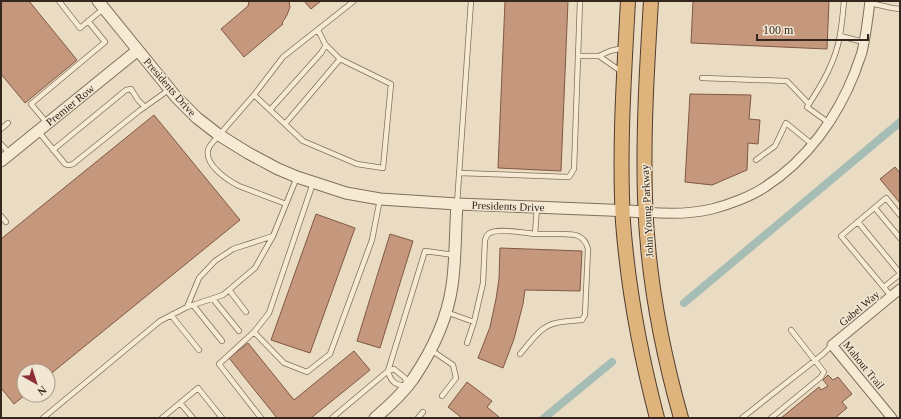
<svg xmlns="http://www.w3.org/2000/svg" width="901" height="419" font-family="Georgia,serif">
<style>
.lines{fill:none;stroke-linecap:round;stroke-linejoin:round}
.canal{stroke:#a5bdb5;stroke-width:8}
.building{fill:#c5977c;stroke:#805843}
.service-casing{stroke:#836e5b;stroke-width:6}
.minor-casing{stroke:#836e5b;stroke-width:11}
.tertiary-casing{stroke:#836e5b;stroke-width:13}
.trunk-casing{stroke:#513d2f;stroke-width:16}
.service{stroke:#f6ead5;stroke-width:4.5}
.minor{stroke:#f6ead5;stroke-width:9}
.tertiary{stroke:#f6ead5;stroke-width:11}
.trunk{stroke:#dfb47c;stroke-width:14}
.labels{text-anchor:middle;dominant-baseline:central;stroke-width:3;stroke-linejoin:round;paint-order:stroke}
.street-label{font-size:11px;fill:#34281e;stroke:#f2e7d2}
</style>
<rect width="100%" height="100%" fill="#eadcc3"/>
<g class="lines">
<path class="canal" d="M684 303 900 122
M544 418 612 362"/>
</g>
<path class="building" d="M1 1H29L77 60 25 103 1 74Z
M249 1H289L290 7 287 15 282 23 283 24 244 57 221 29 248 6Z
M304 1H321L311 9Z
M505 1H568L561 171 498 168Z
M693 1H829L827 49 691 43Z
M690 94 751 95 749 119 760 120 758 144 748 143 747 170 712 185 685 182Z
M154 115 240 220 48 376V371H24L25 395 14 404 1 388V239Z
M895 167 900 173V203L880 179Z
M316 214 355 228 310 353 271 340Z
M390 234 413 241 380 348 357 341Z
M500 248 582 251 580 291 525 290 523 304 514 339 503 368 478 358 490 327 496 299 499 279Z
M248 343 294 400 354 351 370 370 311 418H277L229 358Z
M828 375 833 380 838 377 852 394 842 402 847 408 835 418H781L819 387 821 390 828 386 823 380Z
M467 382 492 401 487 407 499 417 498 418H462L448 407Z"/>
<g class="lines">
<g class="service-casing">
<path id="service" d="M59 1 80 28 103 9
M870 3 892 8 900 9
M840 36 864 42
M578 56H599L610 51 623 48
M599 56 622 72
M702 78 787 81 809 104
M254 95 303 141 357 164 383 168 391 84 340 59 325 44 318 30
M270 110 321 53 326 45
M47 123 31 104 105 42 88 21
M829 123 807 107C821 86 836 61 840 35 842 24 843 12 844 1
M285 124 340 59
M1 129 8 123
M38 131 65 164C68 166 70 165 73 164L139 111 170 89
M1 144 10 154
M53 150 126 90 131 89 138 100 145 107
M756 160 775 146 786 123 813 145
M459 173 569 177 574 169 580 1
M286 204 239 186C227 180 205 165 208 150 209 147 211 144 213 142L254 95 283 57 354 1
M457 204 471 1
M875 208 900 238
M1 216 6 222
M858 222 900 273
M884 287 900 274
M229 290 246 312
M891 296 841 236 886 198 900 215
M213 299 239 331
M193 305 222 341
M187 307 199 278 215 261 233 249 273 236
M446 312 474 322 483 283 485 240C486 237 487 234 490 233 497 228 526 233 535 234
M171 315 199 350
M254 332 284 363 307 372 330 354 372 240 380 199
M467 343 474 322
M431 350 453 365 456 378 442 396
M520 354C530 343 540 326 556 323 564 321 573 321 582 320L585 315 588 249C584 233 572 234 559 234 551 234 543 234 535 234L537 207
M394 369 405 378 407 386C396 385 391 383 388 371Z
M43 418 160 321 187 307 223 295 255 268 273 236 297 177
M162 418 180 403
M193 418 180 403 198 388 222 418
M261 418 219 364 254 332 269 313 313 183
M332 418 388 371 425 251 454 255
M418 418 423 412
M742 418 823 354 832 345
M771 418 821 377 824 372 791 330"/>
</g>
<g class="minor-casing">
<path id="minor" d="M646 212C667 214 691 214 712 209 728 205 752 196 765 187 807 160 837 118 855 72 857 65 860 59 862 52 866 35 868 18 870 1
M892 418 832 345 900 289"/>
</g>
<g class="tertiary-casing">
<path id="tertiary" d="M98 1 176 97 197 118 219 135 248 153 278 169 297 177 346 193 380 199 457 204 608 210 646 212
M1 161 138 50
M375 418C388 407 403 393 413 379 432 351 447 320 452 286 456 259 455 231 457 204"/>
</g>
<g class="trunk-casing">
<path id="trunk" d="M628 1C624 75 619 148 623 222 628 288 640 353 657 418
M651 1C647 66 643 132 645 198 647 272 661 347 681 418"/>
</g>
<use href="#service" class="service"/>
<use href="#minor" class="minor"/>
<use href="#tertiary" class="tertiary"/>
<use href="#trunk" class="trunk"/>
</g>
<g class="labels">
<g class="street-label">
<text transform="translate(170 87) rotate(49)">Presidents Drive</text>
<text transform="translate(70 105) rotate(-39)">Premier Row</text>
<text transform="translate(508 206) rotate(2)">Presidents Drive</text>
<text transform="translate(647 211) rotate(-93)">John Young Parkway</text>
<text transform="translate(859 308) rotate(-40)">Gabel Way</text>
<text transform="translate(864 365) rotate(51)">Mahout Trail</text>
</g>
</g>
<rect width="901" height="419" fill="none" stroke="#34281e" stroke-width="4"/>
<g transform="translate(36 383) rotate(141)"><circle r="19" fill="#f2e7d2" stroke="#a69b8a"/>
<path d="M0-3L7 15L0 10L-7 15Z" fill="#8d3035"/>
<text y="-6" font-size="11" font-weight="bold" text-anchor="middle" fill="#34281e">N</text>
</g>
<path d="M757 34v6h111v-6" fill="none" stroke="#34281e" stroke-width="2"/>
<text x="763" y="34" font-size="12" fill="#34281e" stroke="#f2e7d2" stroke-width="3" paint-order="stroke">100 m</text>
</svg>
